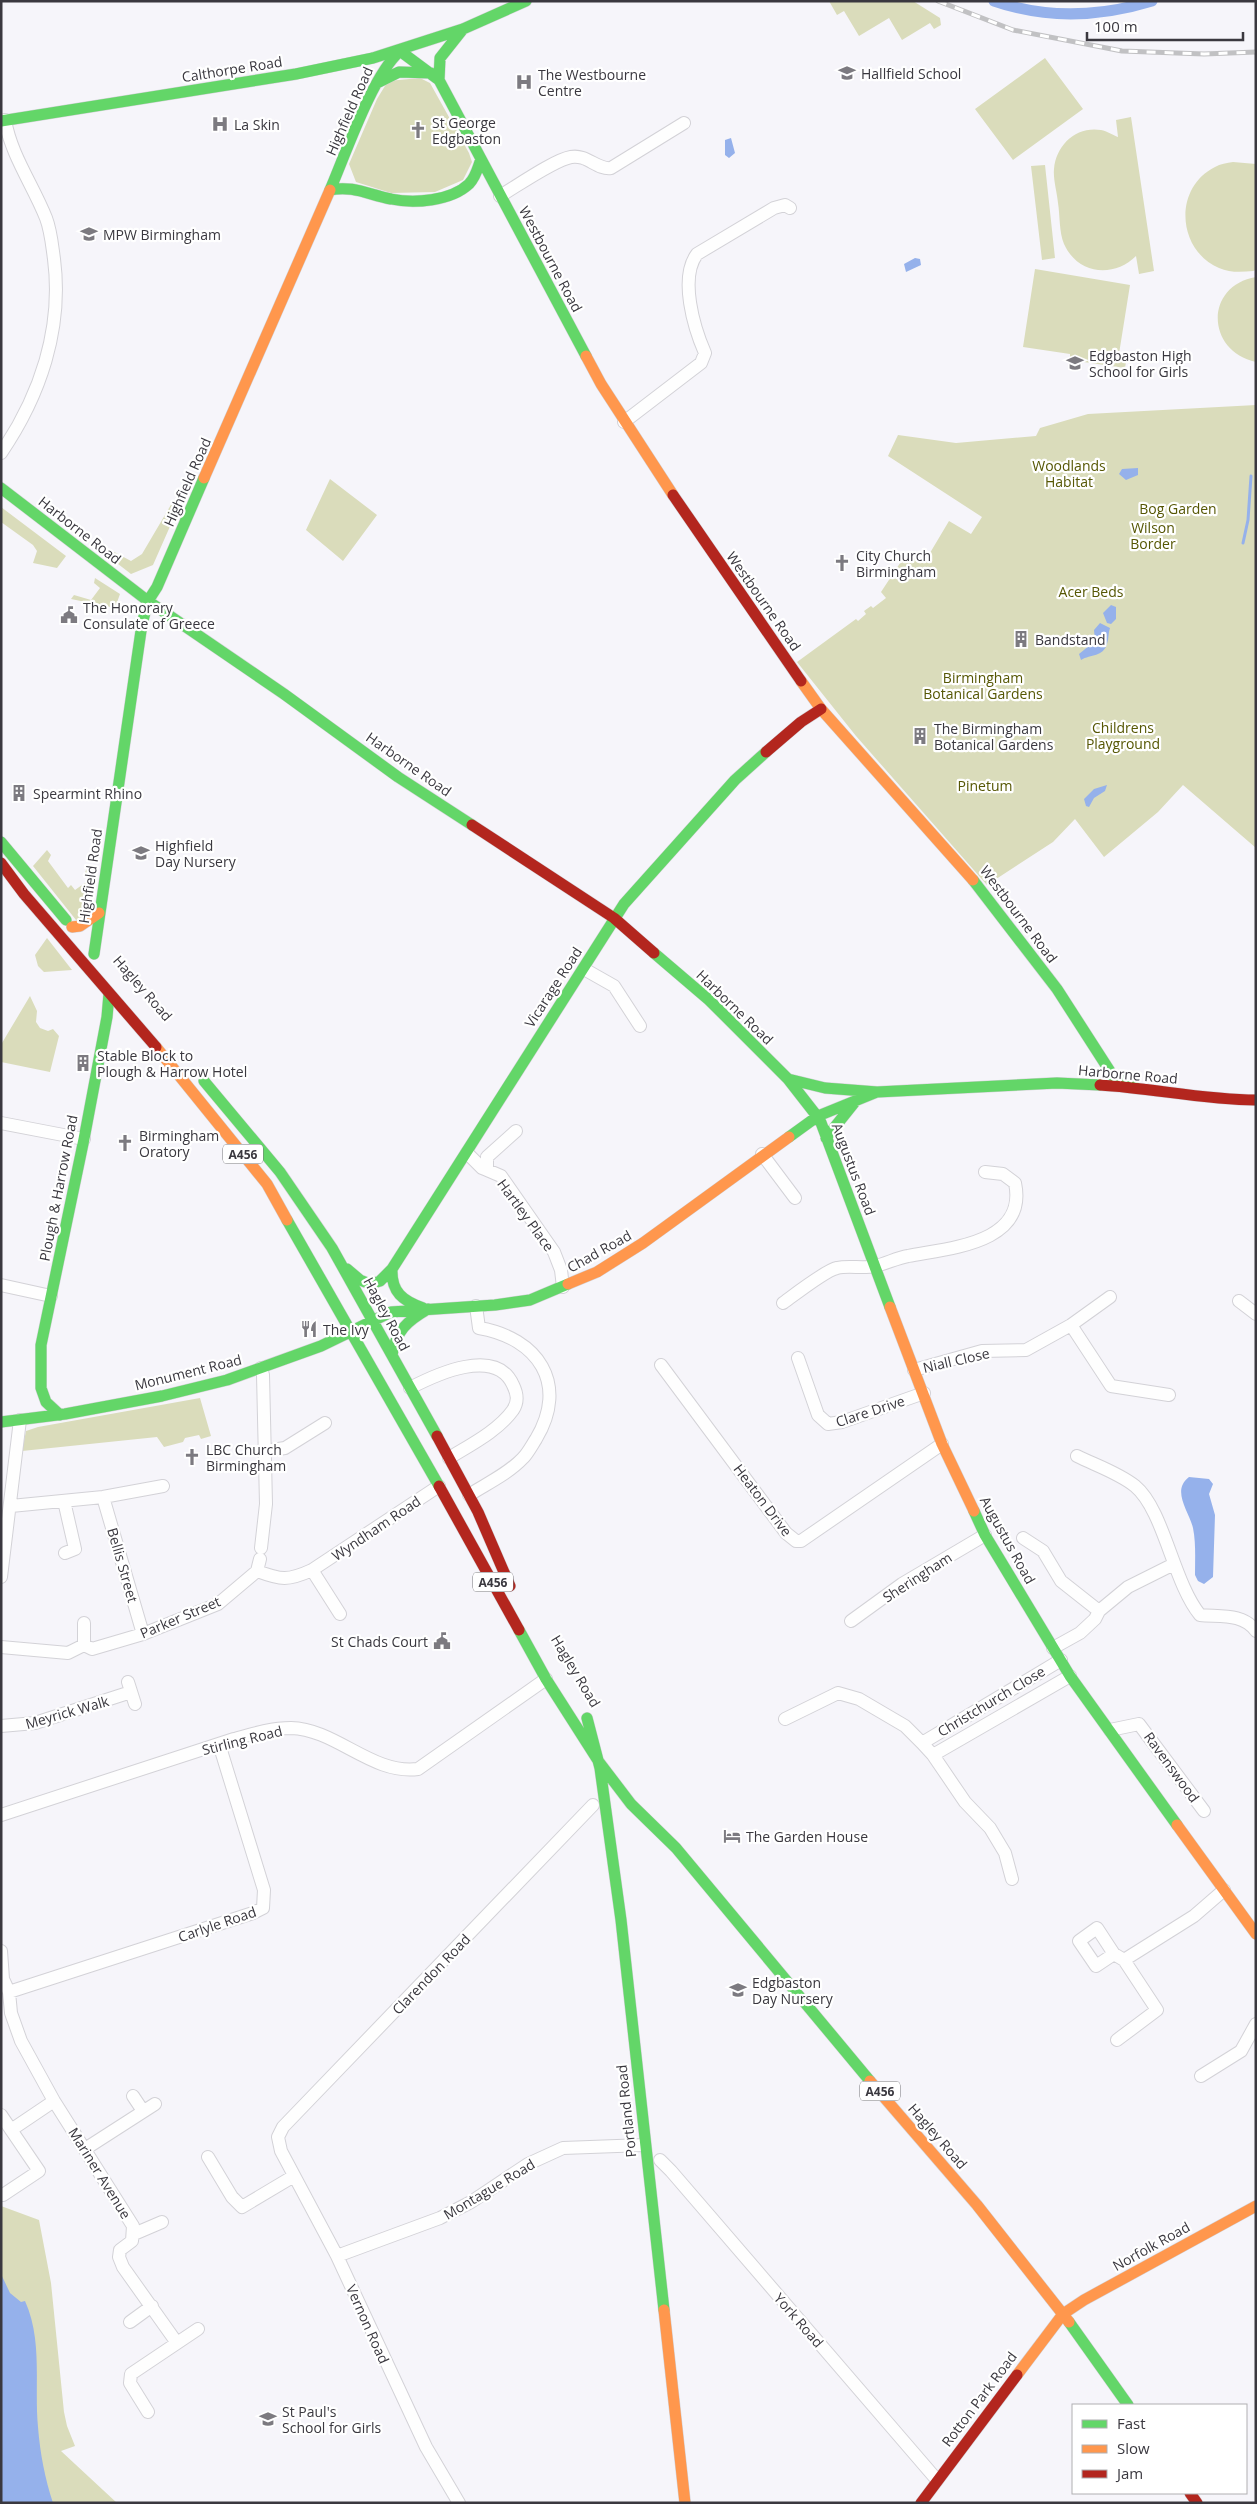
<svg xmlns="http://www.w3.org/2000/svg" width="1257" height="2504" font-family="'Open Sans',sans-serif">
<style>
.green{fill:#dadcbb}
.water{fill:#95b1eb}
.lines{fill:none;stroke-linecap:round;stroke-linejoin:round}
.stream{stroke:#95b1eb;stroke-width:3}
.canal{stroke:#95b1eb;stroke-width:11}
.street-casing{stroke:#d3d2d7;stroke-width:14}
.fast-casing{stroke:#d3d2d7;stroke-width:12}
.slow-casing{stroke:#d3d2d7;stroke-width:12}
.jam-casing{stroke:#d3d2d7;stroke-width:12}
.street{stroke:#fefefe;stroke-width:12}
.fast{stroke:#63d668;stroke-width:11}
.slow{stroke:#ff974d;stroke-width:11}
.jam{stroke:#b3261e;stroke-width:11}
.rail-casing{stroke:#c1c1c3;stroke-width:5}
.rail{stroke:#fff;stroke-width:3;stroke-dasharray:9;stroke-linecap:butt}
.labels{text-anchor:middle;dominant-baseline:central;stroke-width:4.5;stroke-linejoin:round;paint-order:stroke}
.shield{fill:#fff;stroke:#757479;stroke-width:1}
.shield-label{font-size:12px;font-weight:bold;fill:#3a383f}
.street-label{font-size:14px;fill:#3a383f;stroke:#fff}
.poi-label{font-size:14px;fill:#3a383f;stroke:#fff;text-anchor:start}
.park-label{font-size:14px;fill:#565704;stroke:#fff}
</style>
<rect width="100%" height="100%" fill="#f6f5fa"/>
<path class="green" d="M829 1H913L940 18 941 25 934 29 930 23 902 40 889 18 859 36 844 11 837 15Z
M1045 58 1083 109 1013 160 975 109Z
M420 78 430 83 469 153 472 162 463 180 435 192 391 193 356 182 349 164 377 99 388 81Z
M1131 117 1154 271 1139 274 1136 256C1114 278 1078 275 1064 244 1059 232 1060 215 1058 203 1057 192 1053 179 1054 169 1056 145 1076 126 1101 130 1107 131 1113 135 1118 137L1116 120Z
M1233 162 1256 164V270L1253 271C1242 272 1230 273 1219 268 1177 250 1173 188 1215 167 1220 164 1227 163 1233 162Z
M1045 165 1055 258 1042 260 1031 166Z
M1035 269 1130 285 1118 360 1126 362 1125 368 1070 360V354L1023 347Z
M1256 277V362C1206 351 1204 286 1256 277Z
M1256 405V848L1183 785 1158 812 1104 857 1075 819 1053 842 987 885 856 736 797 662 856 619 858 621 866 614 864 611 871 606 873 608 886 598 881 592 906 554 924 563 949 521 971 534 982 517 888 456 898 435 956 443 1036 436 1040 428 1088 414Z
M330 479 377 515 343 561 306 530Z
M172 503 179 506 153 565 131 574 100 550 103 546 131 561 142 554Z
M1 507 66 556 57 568 33 563 37 551 33 545 1 522Z
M95 578 120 594 115 608 71 599 74 595 91 600 100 588 94 583Z
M47 850 51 855 48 861 68 888 71 885 75 890 89 880 85 873 87 867H95L89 915 76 920 33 866Z
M47 938 72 970 44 972 38 966 35 955Z
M30 996 37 1011 36 1022 40 1028 48 1031 53 1029 59 1036 50 1072 1 1062 2 1043Z
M200 1398 211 1436 201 1439 199 1435 185 1438 183 1442 164 1447 157 1437 22 1451 26 1431 38 1427Z
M1 2206 39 2220 51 2283 64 2412 67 2426 75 2446 61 2451 117 2503H1Z"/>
<path class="water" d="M731 138 735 153 729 158 725 155V140Z
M915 258 920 259 921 265 906 272 904 264Z
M1138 468V475L1126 480 1119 474 1122 469Z
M1111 605 1116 607V619L1111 624 1107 623 1103 613Z
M1100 623 1110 628C1108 633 1109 638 1107 644 1103 657 1091 654 1081 660L1079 654 1095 641 1094 630Z
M1107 785 1105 791 1094 798 1089 807 1086 806 1084 799 1094 789Z
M1189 1477 1209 1479 1213 1484 1209 1494 1215 1515 1213 1577 1204 1584 1198 1581 1195 1575C1195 1559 1196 1543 1193 1528 1189 1511 1171 1491 1189 1477Z
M1 2274 10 2293 21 2302 25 2301C43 2341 34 2385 38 2427 40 2453 45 2479 53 2503H1Z"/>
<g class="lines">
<path class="stream" d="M1243 543 1248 520 1251 476"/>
<path class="canal" d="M994 1C1046 19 1100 17 1152 1"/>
<g class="street-casing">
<path id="street" d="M500 196C517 186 554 160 571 157 587 154 597 170 611 168L684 123
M624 422 701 363 705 353C694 328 679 278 697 254L774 208 785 205 790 208
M1 453C40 396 63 329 54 259 52 245 51 231 46 218 33 185 11 155 5 120
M584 969 614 986 640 1026
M1 1123 84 1139
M516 1131 487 1157V1170L501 1176 554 1252 561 1270 563 1287
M467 1153 482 1168 487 1170
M762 1154 795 1198
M1 1285 51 1296
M1239 1301 1256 1314
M783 1303C794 1295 826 1270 837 1268 849 1265 863 1269 875 1266 886 1264 896 1258 908 1256 948 1248 1028 1244 1015 1183L1003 1174 985 1172
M1071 1325 1110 1297
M798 1358 818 1415 828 1424 842 1422 924 1393
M661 1365 786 1533 796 1541H801L942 1444
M261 1368 263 1375 266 1504 261 1548
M914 1370 982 1351 1026 1350 1071 1325 1111 1386 1169 1395
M410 1388C435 1375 496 1346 513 1385 517 1393 519 1401 513 1410 498 1431 470 1445 449 1458
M265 1451 285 1448 325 1423
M1077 1456C1095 1465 1119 1473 1135 1486 1164 1510 1173 1582 1200 1615 1220 1617 1243 1613 1256 1631
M469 1495C486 1484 508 1474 523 1458 528 1453 532 1445 536 1439 569 1384 538 1338 479 1328L476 1306
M103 1497 143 1634
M64 1501 75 1549 65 1553
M11 1506 103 1497 163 1486
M1023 1538 1043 1551 1061 1581 1099 1611
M312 1570 340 1614
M257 1571C281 1580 288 1581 312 1570L439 1486
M1 1577 20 1420
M851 1621 902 1584 985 1535
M84 1645 92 1649 143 1634 218 1604 257 1571 260 1559
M1 1647 68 1653 84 1645V1623
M1053 1648 1080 1633 1095 1619 1099 1611 1128 1587 1174 1564
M128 1682 135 1704
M785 1719 838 1693 859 1699 905 1726 922 1743 933 1755 965 1802 990 1828 1005 1853 1012 1879
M1 1726 35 1723 131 1692
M1110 1730 1139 1724 1204 1811
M922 1743 1061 1660
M933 1755 1070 1676
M1 1815 234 1739C252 1734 272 1728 291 1728 336 1729 372 1775 418 1769L546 1679
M1 1951 3 1979 9 1992 11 2013 21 2041 54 2101 133 2226 132 2241 120 2250 119 2257 123 2267 177 2343
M1114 1954 1097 1928 1079 1941 1096 1966 1114 1954 1124 1960 1157 2010 1117 2040
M1124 1960 1194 1916 1224 1890
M9 1992 253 1913 263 1908 264 1890 219 1744
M1201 2076 1241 2051 1256 2024
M133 2096 143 2111
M1 2115 39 2171 3 2195
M11 2130 54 2101
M85 2149 155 2104
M208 2157 232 2197 242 2207 294 2176
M660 2160 671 2171 937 2480
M134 2234 162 2222
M337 2256 440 2218 471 2202 528 2164 563 2148 644 2145
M130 2322 152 2306
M148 2412 130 2383 131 2374 198 2329
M459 2503 426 2447 337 2256 281 2151 278 2137 283 2127 593 1805"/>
</g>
<g class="fast-casing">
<path id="fast" d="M400 51 439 80 586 356
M439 80 440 58 463 29
M377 83 399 72 431 73
M1 121 296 74 373 58 463 29 526 1
M330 190C353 185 369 195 391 199 414 204 451 201 469 184 476 177 478 167 481 159
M330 190C346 153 372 76 400 51
M1 488 148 601 284 694 398 777 472 825
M1 842 66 920
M973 880 1057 989 1113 1076 1135 1087
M654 953 709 1000 788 1079 820 1120 890 1307
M94 954 142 624 148 601 157 587 204 478
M788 1079 825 1088 877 1092 1057 1083 1100 1085
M204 1081 280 1172 332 1248 437 1436
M789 1137 818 1116 877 1092
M826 1138 854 1103
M287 1220 439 1486
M347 1269 360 1280 370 1284 380 1281 392 1269
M423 1308C403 1301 391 1292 392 1269L624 904 735 780 766 752
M392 1355C396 1331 407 1321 428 1309
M60 1415 46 1402 41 1388V1345L84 1139 107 1017 109 994
M1 1422 65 1414 162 1396 227 1380 321 1346 391 1312 495 1305 530 1300 568 1284
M974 1511 985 1535 1070 1676 1177 1825
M519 1630 546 1679 599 1762 631 1804 676 1848 870 2081
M587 1718 600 1768 621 1920 664 2310
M1069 2322 1128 2405"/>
</g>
<g class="slow-casing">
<path id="slow" d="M586 356 601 384 673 495
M204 478 330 190
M801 681 821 709 973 880
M72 927 80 926 99 913
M156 1047 267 1184 287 1220
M568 1284 597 1272 643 1243 789 1137
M890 1307 942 1444 974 1511
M1177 1825 1256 1934
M870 2081 977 2205 1069 2322
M664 2310 685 2503
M1017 2375 1063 2314 1084 2300 1256 2206"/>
</g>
<g class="jam-casing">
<path id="jam" d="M673 495 801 681
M766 752 801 722 821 709
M472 825 614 918 654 953
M1 863 24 894 156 1047
M1100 1085C1152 1088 1204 1100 1256 1100
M437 1436 478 1512 510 1586
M439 1486 519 1630
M1190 2493 1197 2503
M921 2503 1017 2375"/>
</g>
<use href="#street" class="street"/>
<use href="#fast" class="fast"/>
<use href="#slow" class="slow"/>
<use href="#jam" class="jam"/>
<g class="rail-casing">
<path id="rail" d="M938 1 1013 30 1122 51 1204 54 1256 52"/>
</g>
<use href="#rail" class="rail"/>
</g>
<defs>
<g id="school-bare" transform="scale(1.35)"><path d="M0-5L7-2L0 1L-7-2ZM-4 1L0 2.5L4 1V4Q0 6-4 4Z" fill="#7c7a80" stroke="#fff" stroke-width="2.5" paint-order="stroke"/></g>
<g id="hospital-bare" transform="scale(1.35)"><path d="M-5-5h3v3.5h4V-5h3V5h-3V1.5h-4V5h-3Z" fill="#7c7a80" stroke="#fff" stroke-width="2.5" paint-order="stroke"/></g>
<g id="church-bare" transform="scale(1.35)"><path d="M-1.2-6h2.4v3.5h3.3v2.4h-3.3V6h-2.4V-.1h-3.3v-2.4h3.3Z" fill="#7c7a80" stroke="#fff" stroke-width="2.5" paint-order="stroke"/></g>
<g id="civic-bare" transform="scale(1.35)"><path d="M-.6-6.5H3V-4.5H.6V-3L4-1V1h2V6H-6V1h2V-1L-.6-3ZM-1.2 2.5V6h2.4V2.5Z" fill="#7c7a80" stroke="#fff" stroke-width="2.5" paint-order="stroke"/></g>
<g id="building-bare" transform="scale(1.35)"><path d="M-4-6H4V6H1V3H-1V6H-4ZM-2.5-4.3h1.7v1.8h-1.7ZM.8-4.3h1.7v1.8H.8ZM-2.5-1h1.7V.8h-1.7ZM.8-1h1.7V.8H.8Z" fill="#7c7a80" stroke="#fff" stroke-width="2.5" paint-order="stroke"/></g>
<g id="restaurant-bare" transform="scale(1.35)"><path d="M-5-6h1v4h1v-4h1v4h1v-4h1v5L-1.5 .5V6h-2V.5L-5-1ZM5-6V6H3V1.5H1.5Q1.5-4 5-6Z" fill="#7c7a80" stroke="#fff" stroke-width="2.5" paint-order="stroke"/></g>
<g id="hotel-bare" transform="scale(1.35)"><path d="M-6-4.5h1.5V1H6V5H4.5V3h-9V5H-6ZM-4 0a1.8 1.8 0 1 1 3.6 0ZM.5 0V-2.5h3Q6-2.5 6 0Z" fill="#7c7a80" stroke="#fff" stroke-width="2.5" paint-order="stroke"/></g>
</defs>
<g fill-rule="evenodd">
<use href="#school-bare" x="847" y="73"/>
<use href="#hospital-bare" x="524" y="82"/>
<use href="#hospital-bare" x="220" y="124"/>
<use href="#church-bare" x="418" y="130"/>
<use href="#school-bare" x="89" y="234"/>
<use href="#school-bare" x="1075" y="363"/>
<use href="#church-bare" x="842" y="563"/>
<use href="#civic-bare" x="69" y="615"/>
<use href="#building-bare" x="1021" y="639"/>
<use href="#building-bare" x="920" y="736"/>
<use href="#building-bare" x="19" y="793"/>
<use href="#school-bare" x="141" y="853"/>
<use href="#building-bare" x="83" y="1063"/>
<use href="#church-bare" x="125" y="1143"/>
<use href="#restaurant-bare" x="309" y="1329"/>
<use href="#church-bare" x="192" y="1457"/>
<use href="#civic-bare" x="442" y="1641"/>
<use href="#hotel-bare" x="732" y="1836"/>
<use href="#school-bare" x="738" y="1990"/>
<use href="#school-bare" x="268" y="2419"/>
</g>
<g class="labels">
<g class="shield">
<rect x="223" y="1144.5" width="40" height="19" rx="4"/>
<rect x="473" y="1572.5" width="40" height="19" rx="4"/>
<rect x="860" y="2081.5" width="40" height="19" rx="4"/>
</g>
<g class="shield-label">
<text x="243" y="1154">A456</text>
<text x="493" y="1582">A456</text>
<text x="880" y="2091">A456</text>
</g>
<g class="street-label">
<text transform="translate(232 69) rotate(-9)">Calthorpe Road</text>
<text transform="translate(349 111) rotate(-66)">Highfield Road</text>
<text transform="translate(551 259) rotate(62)">Westbourne Road</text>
<text transform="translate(187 482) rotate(-66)">Highfield Road</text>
<text transform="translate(80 530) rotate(38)">Harborne Road</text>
<text transform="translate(764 601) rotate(55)">Westbourne Road</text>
<text transform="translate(409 764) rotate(35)">Harborne Road</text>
<text transform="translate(90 876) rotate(-82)">Highfield Road</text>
<text transform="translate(1019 914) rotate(53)">Westbourne Road</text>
<text transform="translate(553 987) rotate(-57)">Vicarage Road</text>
<text transform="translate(143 988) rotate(49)">Hagley Road</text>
<text transform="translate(735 1007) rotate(44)">Harborne Road</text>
<text transform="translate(1128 1074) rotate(5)">Harborne Road</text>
<text transform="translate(854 1169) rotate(69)">Augustus Road</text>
<text transform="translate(58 1188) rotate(-79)">Plough &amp; Harrow Road</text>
<text transform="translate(526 1215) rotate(54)">Hartley Place</text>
<text transform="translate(599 1251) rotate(-29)">Chad Road</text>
<text transform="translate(387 1314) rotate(62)">Hagley Road</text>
<text transform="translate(956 1360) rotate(-13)">Niall Close</text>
<text transform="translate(188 1372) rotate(-14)">Monument Road</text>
<text transform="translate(870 1411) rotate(-18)">Clare Drive</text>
<text transform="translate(763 1500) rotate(53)">Heaton Drive</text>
<text transform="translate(376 1528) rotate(-34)">Wyndham Road</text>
<text transform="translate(1008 1540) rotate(61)">Augustus Road</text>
<text transform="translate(123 1565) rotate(74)">Bellis Street</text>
<text transform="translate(917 1577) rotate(-33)">Sheringham</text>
<text transform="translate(180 1617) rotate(-23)">Parker Street</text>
<text transform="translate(576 1671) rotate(59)">Hagley Road</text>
<text transform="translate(991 1701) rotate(-31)">Christchurch Close</text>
<text transform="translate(67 1712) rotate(-16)">Meyrick Walk</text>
<text transform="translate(242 1740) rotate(-14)">Stirling Road</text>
<text transform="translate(1172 1767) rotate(54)">Ravenswood</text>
<text transform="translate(217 1924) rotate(-19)">Carlyle Road</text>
<text transform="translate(431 1974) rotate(-46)">Clarendon Road</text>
<text transform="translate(626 2111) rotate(-96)">Portland Road</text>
<text transform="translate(938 2136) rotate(49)">Hagley Road</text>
<text transform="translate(100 2173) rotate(58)">Mariner Avenue</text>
<text transform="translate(489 2189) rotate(-31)">Montague Road</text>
<text transform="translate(1151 2246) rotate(-29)">Norfolk Road</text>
<text transform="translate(799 2320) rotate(49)">York Road</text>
<text transform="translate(368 2324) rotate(66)">Vernon Road</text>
<text transform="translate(979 2399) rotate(-53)">Rotton Park Road</text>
</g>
<g class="poi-label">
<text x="861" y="73">Hallfield School</text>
<text x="538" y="74">The Westbourne<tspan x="538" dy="16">Centre</tspan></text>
<text x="432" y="122">St George<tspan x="432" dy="16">Edgbaston</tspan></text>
<text x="234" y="124">La Skin</text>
<text x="103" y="234">MPW Birmingham</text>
<text x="1089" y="355">Edgbaston High<tspan x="1089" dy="16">School for Girls</tspan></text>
<text x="856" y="555">City Church<tspan x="856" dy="16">Birmingham</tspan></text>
<text x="83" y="607">The Honorary<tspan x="83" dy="16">Consulate of Greece</tspan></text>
<text x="1035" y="639">Bandstand</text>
<text x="934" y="728">The Birmingham<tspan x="934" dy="16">Botanical Gardens</tspan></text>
<text x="33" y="793">Spearmint Rhino</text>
<text x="155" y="845">Highfield<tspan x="155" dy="16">Day Nursery</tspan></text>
<text x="97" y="1055">Stable Block to<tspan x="97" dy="16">Plough &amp; Harrow Hotel</tspan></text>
<text x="139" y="1135">Birmingham<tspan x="139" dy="16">Oratory</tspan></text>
<text x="323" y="1329">The Ivy</text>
<text x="206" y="1449">LBC Church<tspan x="206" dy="16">Birmingham</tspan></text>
<text x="428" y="1641" text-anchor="end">St Chads Court</text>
<text x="746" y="1836">The Garden House</text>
<text x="752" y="1982">Edgbaston<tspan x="752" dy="16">Day Nursery</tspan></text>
<text x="282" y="2411">St Paul's<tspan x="282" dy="16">School for Girls</tspan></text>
</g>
<g class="park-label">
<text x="1069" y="465">Woodlands<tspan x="1069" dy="16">Habitat</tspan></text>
<text x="1178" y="508">Bog Garden</text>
<text x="1153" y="527">Wilson<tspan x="1153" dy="16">Border</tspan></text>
<text x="1091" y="591">Acer Beds</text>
<text x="983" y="677">Birmingham<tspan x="983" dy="16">Botanical Gardens</tspan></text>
<text x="1123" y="727">Childrens<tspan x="1123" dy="16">Playground</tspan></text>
<text x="985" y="785">Pinetum</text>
</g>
</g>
<rect width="1257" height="2504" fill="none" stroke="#3a383f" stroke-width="5"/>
<rect x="1072" y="2404" width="175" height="90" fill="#ffffff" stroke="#b0afb2"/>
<rect x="1082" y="2420" width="25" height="8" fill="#63d668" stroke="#b0afb2"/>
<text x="1117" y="2429" font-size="15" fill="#3a383f">Fast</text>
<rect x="1082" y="2445" width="25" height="8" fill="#ff974d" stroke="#b0afb2"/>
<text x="1117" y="2454" font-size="15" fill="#3a383f">Slow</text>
<rect x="1082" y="2470" width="25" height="8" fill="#b3261e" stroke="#b0afb2"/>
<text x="1117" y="2479" font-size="15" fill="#3a383f">Jam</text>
<path d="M1087 32v8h156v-8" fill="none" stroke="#3a383f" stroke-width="2.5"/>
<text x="1094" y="32" font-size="15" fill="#3a383f" stroke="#ffffff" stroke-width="4" paint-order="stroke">100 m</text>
</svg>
